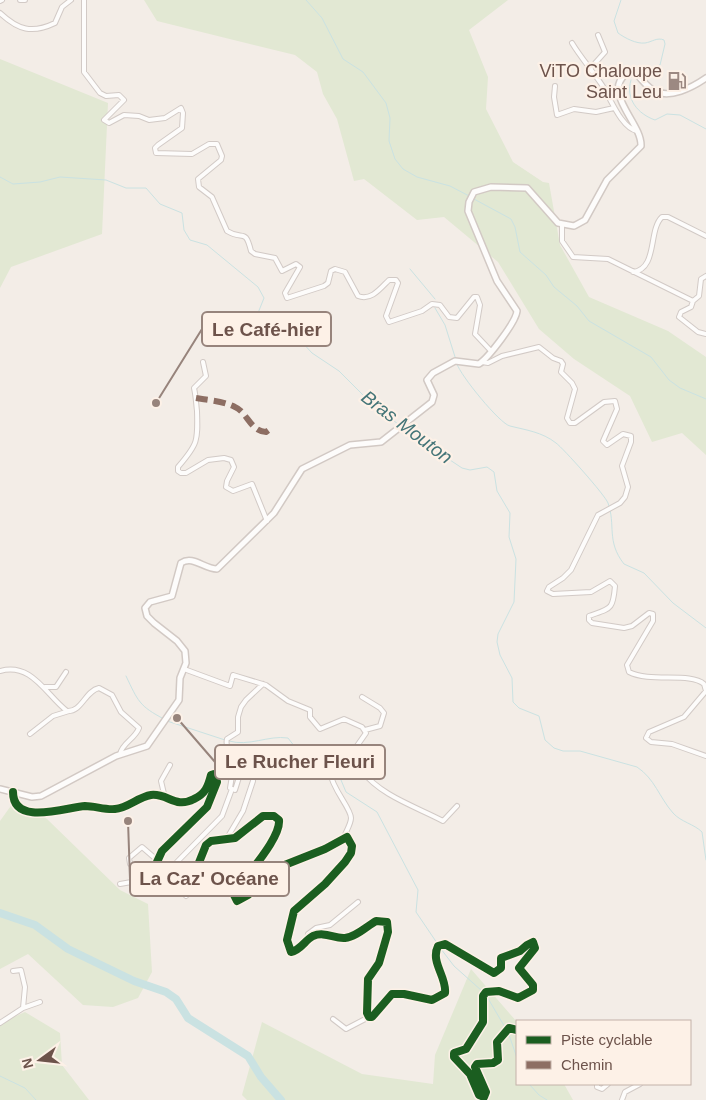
<svg xmlns="http://www.w3.org/2000/svg" width="706" height="1100" font-family="Helvetica,sans-serif">
<style>
.green{fill:#e2e8d3}
.lines{fill:none;stroke-linecap:round;stroke-linejoin:round}
.stream{stroke:#cae2e2;stroke-width:1}
.river{stroke:#cae2e2;stroke-width:8}
.minor-casing{stroke:#d2cac6;stroke-width:6}
.secondary-casing{stroke:#d2c9c4;stroke-width:8}
.minor{stroke:#fdfcfb;stroke-width:4}
.secondary{stroke:#fdfcfb;stroke-width:5}
.quiet{stroke:#8d6e63;stroke-width:6;stroke-dasharray:12 6;stroke-linecap:butt}
.cycleway-casing{stroke:#fdf1e7;stroke-width:11}
.cycleway{stroke:#1b5e20;stroke-width:8}
.labels{text-anchor:middle;dominant-baseline:central;stroke-width:4.5;stroke-linejoin:round;paint-order:stroke}
.poi-label{font-size:18px;fill:#6d534b;stroke:#fdf1e7;text-anchor:end}
.water-label{font-size:19px;font-style:italic;fill:#447578;stroke:#fdf1e7}
.leader{fill:none;stroke:#97847c;stroke-width:2}
.callout-dot{fill:#97847c;stroke:#fdf1e7;stroke-width:2}
.callout{fill:#fdf1e7;stroke:#97847c;stroke-width:2}
.callout-label{font-size:19px;text-anchor:middle;font-weight:bold;fill:#6d534b}
</style>
<rect width="100%" height="100%" fill="#f3ede7"/>
<path class="green" d="M144 0H508L469 30 488 77 486 109 513 162 543 182 549 183 560 245 589 297 668 331 706 357V455L682 433 652 442 630 396 574 359 539 329 498 262 444 217 417 220 364 179 354 181 337 119 323 94 317 72 295 55 157 21Z
M0 59 108 103 102 234 11 267 0 288Z
M15 800 47 819 120 890 148 904 152 972 138 998 113 1007 83 1005 28 954 0 969V821Z
M471 969 517 1022V1084H564L573 1100H247L242 1095 262 1022 362 1074 433 1084 435 1055Z
M25 1012 60 1033 62 1065 89 1100H0V1023Z"/>
<g class="lines">
<path class="stream" d="M306 0 322 18 343 59 363 72 386 103 390 118 389 141 395 159 403 169 417 177 450 186 471 197
M621 0 614 21 618 33C625 38 636 44 645 43 652 42 657 37 664 40L665 44 660 65 646 70 637 68
M631 80C625 99 638 114 655 120L667 114 680 115 706 129
M0 177 13 184 40 182 60 177 106 180 126 188H146L160 204 182 213 184 230 190 240 207 245 258 287 264 298 258 313 262 322 275 331 300 340 312 353 339 371 363 395 399 425
M474 199 511 219 515 227 520 252 546 275 554 287 577 306 589 321 651 357 669 380 680 388 706 399
M410 269 435 299
M435 308 445 325 456 360
M457 364C460 375 500 424 510 426 526 430 542 432 556 443 563 448 605 495 608 503 616 525 606 541 624 564L644 573 673 603 706 628
M402 428 462 468 470 470 487 467 494 472 497 491 510 513 509 537 516 559 514 602 498 634 497 642 500 655 512 678 513 702 519 708 539 716 545 740 554 748 563 751H580L637 767C655 779 659 797 673 813 681 822 694 824 702 832L706 860
M126 676C138 701 139 706 164 719
M167 721 225 740
M229 741C249 747 268 735 288 738L302 756 330 768 341 780 346 792 377 812 418 890 416 912 437 943
M441 949 454 966 482 991
M486 995 506 1029
M508 1032 517 1058
M0 1076 25 1088 36 1100
M529 1084 539 1095 547 1100"/>
<path class="river" d="M0 913 35 925 68 949 134 981 166 992 176 999 188 1018 248 1056 261 1077 281 1100"/>
<g class="minor-casing">
<path id="minor" d="M20 0H25
M84 0V72L100 93 106 96 119 95 124 100 104 120 109 123 124 115 139 116 149 120 165 118 181 108 183 113 182 128 158 145 155 148 156 153 192 154 209 144H217L222 156 221 160 198 179 199 187 212 197 227 231C243 241 245 227 251 251L255 254 275 258 282 271 296 264 300 267 285 293 287 298 324 286 328 283 331 271 335 269 345 272 358 296C371 301 380 289 389 280H396L398 283 386 316 389 322 422 311 432 304 440 305 449 317 457 318 474 297H477L480 305 475 334 491 351
M0 1 2 0
M0 13C18 30 32 34 55 23L62 7 71 0
M572 43C581 58 592 70 602 85 610 97 621 128 637 131
M589 70 605 52 598 35
M555 86 554 97 557 115 574 109 596 112 614 108
M562 224V241L573 257 608 259 693 301 699 296 701 279 706 276
M633 272C658 269 648 230 662 217H668L706 236
M693 301 691 307 681 312 679 317 698 332 706 334
M203 362 206 376 194 388C196 397 196 403 197 411 198 441 198 444 178 467V471L181 473H186L208 460 224 458 231 460 234 467 227 481 226 487 233 491 252 484 267 521
M482 362 488 363 502 356 539 347 553 358 561 361 563 364 561 372 572 383 575 389 567 418 570 423H575L604 402 615 401 617 409 603 441 607 445 623 434 631 436V442L622 466 628 487 625 497 620 503 598 515 571 570 563 578 549 587 547 591 553 594 591 592 610 581 615 586C613 610 611 608 589 616V620L592 623 624 628 632 626 649 613 653 614V621L627 665 629 672C650 683 690 672 704 684L706 691 684 717 649 732 646 738 651 742 672 744 706 756
M184 669 230 686 233 675 266 685 288 701 310 710V717L320 729 344 719 362 727 366 733 352 753 362 771
M0 671C32 662 46 695 67 711 82 712 85 691 99 688L112 695 121 712 139 728C135 739 122 743 120 754
M45 687H56L66 672
M362 697 380 708 384 713 380 726 365 730
M30 734 53 716 69 711
M233 770 240 774 235 790 230 788Z
M215 775 217 772 231 768C234 757 224 749 227 739L238 732V717L241 707 246 700 263 684
M13 792C13 827 67 807 85 806 95 806 105 810 115 809 128 808 138 797 151 795 168 793 175 809 194 799 205 794 208 787 211 775L214 774 217 782 207 807 162 851 157 862 161 865 193 868 198 865 206 845 211 841 235 838 263 816H274L279 820C281 839 244 877 234 895L237 901 248 895 277 868 325 849 347 837 352 846 351 853 345 862 325 884 294 911 287 940 291 952C301 950 305 940 313 936 325 931 334 939 345 938 356 937 367 926 376 921L387 922 388 932 379 963 368 979 367 1013 369 1017H372L392 994H404L432 1000 445 993C447 977 430 962 438 946L445 944 494 973 501 968V958L520 951 527 945 533 942 535 948 519 968 533 985V990L518 998 499 991 486 992 483 996V1022L466 1049 454 1053V1057L470 1074 479 1095 484 1097 486 1092 475 1067 477 1064 493 1063 498 1060 497 1042 509 1028 517 1030
M165 798 161 781 170 765
M344 837C346 831 351 824 351 818 351 808 332 789 330 772L335 765 349 767 358 772 362 771C381 796 417 807 443 821L457 806
M227 838 243 811 253 781
M174 865 222 816 232 789
M147 871 130 864 129 858 142 847 157 860
M120 884 137 881 157 862
M186 896 192 890 198 865
M307 941 308 934 316 928 330 925 358 902
M23 1008 40 1002
M333 1019 346 1029 369 1017
M0 1023 23 1008 25 987 21 970 13 971
M597 1084V1087L602 1089 608 1084
M622 1100 625 1092 640 1084"/>
</g>
<g class="secondary-casing">
<path id="secondary" d="M0 789 32 797 41 796 116 756 147 746 179 700 180 678 186 663 185 651 177 641 154 623 147 616 145 608 150 602 172 596 181 563C193 555 204 569 217 569L274 513 302 469 350 445 381 442 432 402 434 395 427 380 433 373 455 361 479 364C489 357 516 322 517 311L497 281 468 211 469 202 474 192 491 187 527 188 558 223 574 226 585 220 607 180 641 146C642 123 602 93 626 74L635 73C641 78 646 86 653 90 669 100 693 87 706 78"/>
</g>
<use href="#minor" class="minor"/>
<use href="#secondary" class="secondary"/>
<path class="quiet" d="M196 398C208 400 223 401 235 407 247 412 251 432 266 432L273 427"/>
<g class="cycleway-casing">
<path id="cycleway" d="M13 792C13 827 67 807 85 806 95 806 105 810 115 809 128 808 138 797 151 795 168 793 175 809 194 799 205 794 208 787 211 775L214 774 217 782 207 807 162 851 157 862 161 865 193 868 198 865 206 845 211 841 235 838 263 816H274L279 820C281 839 244 877 234 895L237 901 248 895 277 868 325 849 347 837 352 846 351 853 345 862 325 884 294 911 287 940 291 952C301 950 305 940 313 936 325 931 334 939 345 938 356 937 367 926 376 921L387 922 388 932 379 963 368 979 367 1013 369 1017H372L392 994H404L432 1000 445 993C447 977 430 962 438 946L445 944 494 973 501 968V958L520 951 527 945 533 942 535 948 519 968 533 985V990L518 998 499 991 486 992 483 996V1022L466 1049 454 1053V1057L470 1074 479 1095 484 1097 486 1092 475 1067 477 1064 493 1063 498 1060 497 1042 509 1028 517 1030"/>
</g>
<use href="#cycleway" class="cycleway"/>
</g>
<defs>
<g id="fuel-bare" transform="scale(1.5)"><path d="M-5.5-6h7V0h2V4h1.3V-2.5L3-4.5l.8-.8L6-3V5H2.5V1h-1V6h-7ZM-4.2-4.7v3.2H.2V-4.7Z" fill="#9c8982" stroke="#fdf1e7" stroke-width="2.5" paint-order="stroke"/></g>
</defs>
<g fill-rule="evenodd">
<use href="#fuel-bare" x="677" y="81"/>
</g>
<g class="labels">
<g class="poi-label">
<text x="662" y="71">ViTO Chaloupe<tspan x="662" dy="21">Saint Leu</tspan></text>
</g>
<g class="water-label">
<text transform="translate(407 427) rotate(37)">Bras Mouton</text>
</g>
</g>
<path class="leader" d="M156 403L202 329M177 718L215 762M128 821L130 879"/>
<g class="callout-dot">
<circle cx="156" cy="403" r="5"/>
<circle cx="177" cy="718" r="5"/>
<circle cx="128" cy="821" r="5"/>
</g>
<g class="callout">
<rect x="202" y="312" width="129" height="34" rx="5"/>
<rect x="215" y="745" width="170" height="34" rx="5"/>
<rect x="130" y="862" width="159" height="34" rx="5"/>
</g>
<g class="callout-label">
<text x="267" y="336">Le Café-hier</text>
<text x="300" y="768">Le Rucher Fleuri</text>
<text x="209" y="885">La Caz' Océane</text>
</g>
<rect x="516" y="1020" width="175" height="65" fill="#fdf1e7" stroke="#c3b2a9"/>
<rect x="526" y="1036" width="25" height="8" fill="#1b5e20" stroke="#c3b2a9"/>
<text x="561" y="1045" font-size="15" fill="#6d534b">Piste cyclable</text>
<rect x="526" y="1061" width="25" height="8" fill="#8d6e63" stroke="#c3b2a9"/>
<text x="561" y="1070" font-size="15" fill="#6d534b">Chemin</text>
<g transform="translate(40 1060) rotate(255)" stroke="#fdf1e7" stroke-width="4" paint-order="stroke">
<path d="M0-4L9 19L0 12L-9 19Z" fill="#6d534b"/>
<text y="-8" font-size="14" font-weight="bold" text-anchor="middle" fill="#6d534b">N</text>
</g>
</svg>
